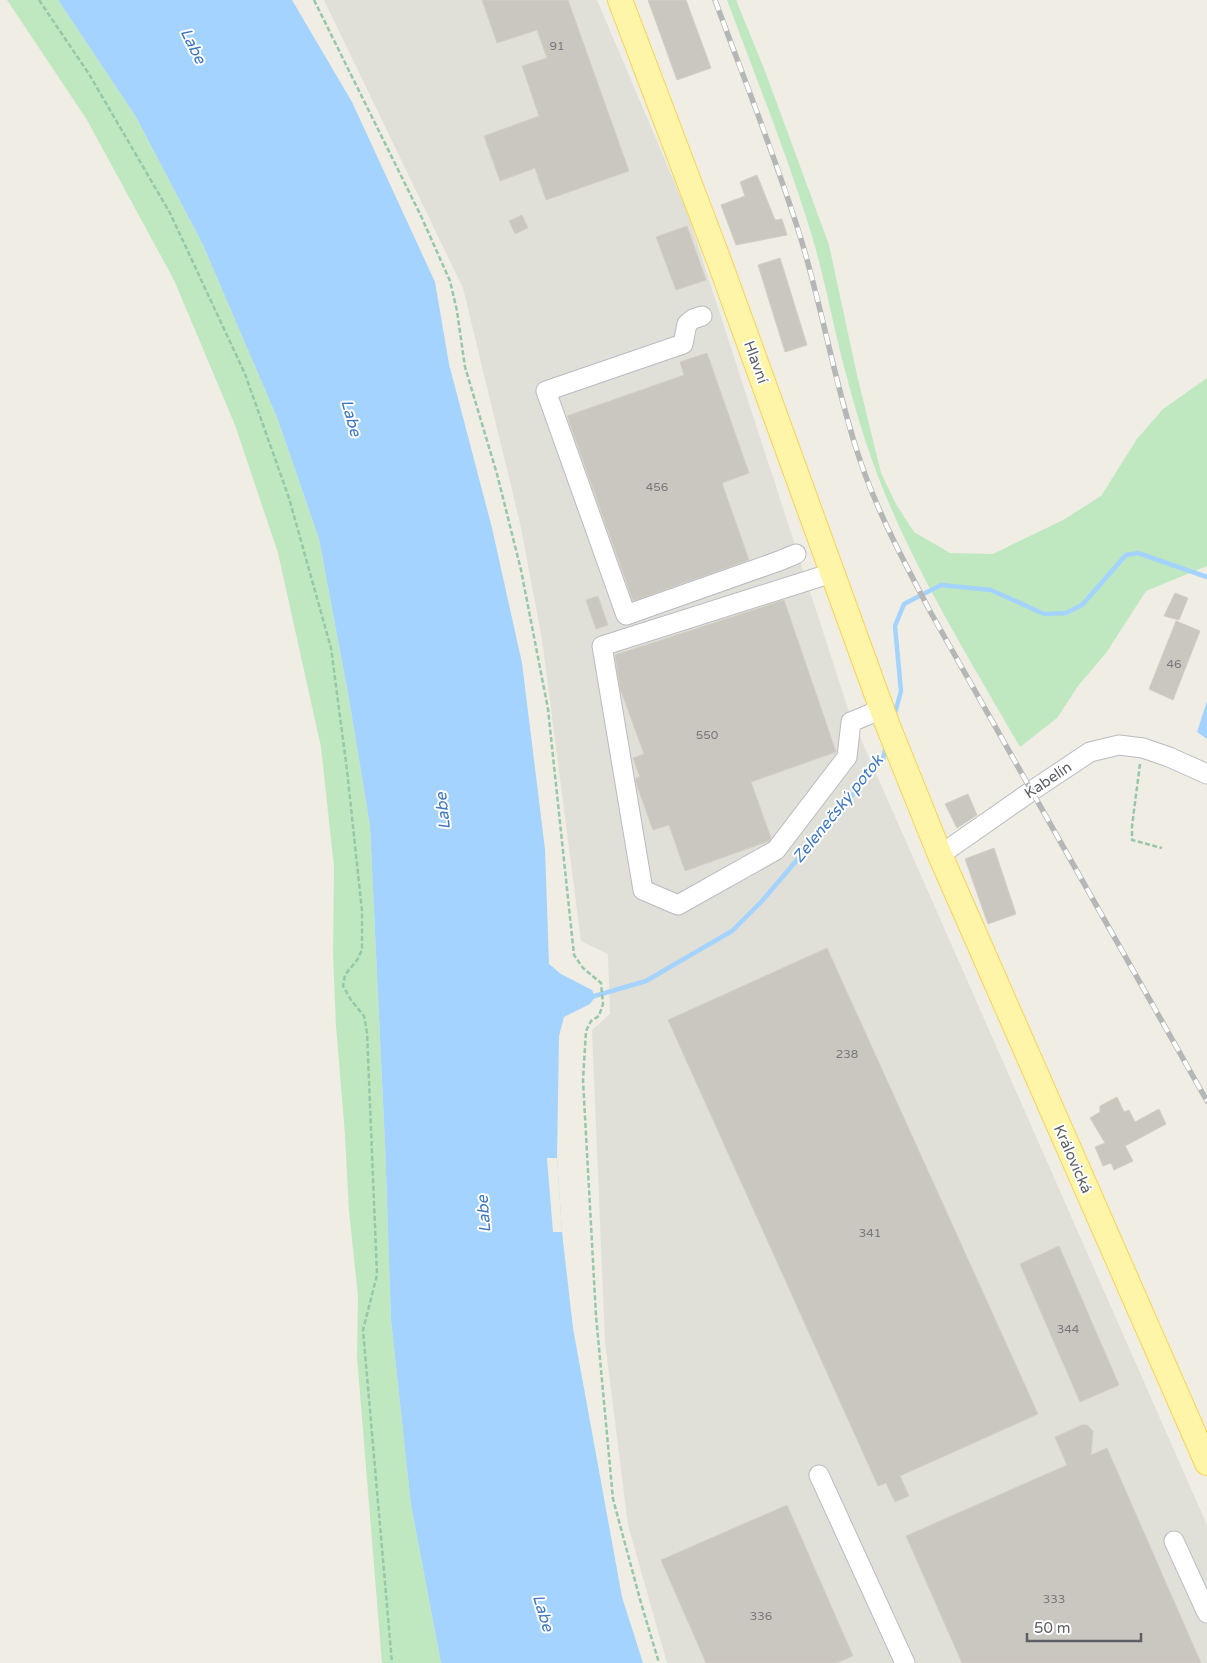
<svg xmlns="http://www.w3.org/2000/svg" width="1207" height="1663" font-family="'Varela Round',sans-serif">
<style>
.industrial{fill:#e0dfd8}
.green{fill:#bfe8c1}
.water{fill:#a4d3ff}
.pier{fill:#efede4}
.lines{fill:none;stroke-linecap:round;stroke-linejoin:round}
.stream{stroke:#a4d3ff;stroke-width:4.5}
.building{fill:#cac7c1;stroke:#d4cfc2}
.minor-casing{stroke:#b9bbc1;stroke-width:21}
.major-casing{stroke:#f9d353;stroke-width:26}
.path{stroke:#96c7a7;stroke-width:2.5;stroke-dasharray:5 2.5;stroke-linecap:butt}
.minor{stroke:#fff;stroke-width:19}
.major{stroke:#fff5a9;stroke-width:24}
.rail-casing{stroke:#b5b6b6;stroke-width:5.5}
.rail{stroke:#fff;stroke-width:4;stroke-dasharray:11;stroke-linecap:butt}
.labels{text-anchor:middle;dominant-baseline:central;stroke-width:4;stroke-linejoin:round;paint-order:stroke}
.number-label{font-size:12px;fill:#78797c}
.street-label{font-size:15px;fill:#5c5f65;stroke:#fff}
.water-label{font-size:16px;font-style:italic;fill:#3e77c0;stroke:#fff}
</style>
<rect width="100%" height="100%" fill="#efede4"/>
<path class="industrial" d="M324 0H597L687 212 849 712 1207 1525V1663H667L628 1525 605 1341 592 1030 610 1014 608 954 581 941 542 639 520 523 463 288Z"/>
<path class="green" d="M7 0H58L136 117 203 245 278 420 319 539 349 699 370 826 385 1144 391 1320 411 1505 441 1663H382L357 1357 358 1296 349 1211 345 1135 336 1026 333 954 334 867 321 747 278 553 235 425 174 280 87 120Z
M727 0H736L765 71 829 245 857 375 881 473 897 506 914 532 950 553 993 554 1063 520 1101 496 1137 439 1163 409 1207 378V566L1146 591 1106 653 1078 686 1057 718 1020 747C974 667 924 586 888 501 871 461 858 420 847 378 834 331 826 283 812 236 788 157 756 78 727 0Z"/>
<path class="water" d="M58 0H292L352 102 435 282 449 364 492 528 522 663 545 849 549 964 561 974 592 990 595 997 590 1004 564 1017 559 1036 557 1158 562 1232 573 1328 622 1597 643 1663H441L411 1505 391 1320 385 1144 370 826 349 699 319 539 278 420 203 245 136 117Z
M1207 701V739L1197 732Z"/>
<path class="pier" d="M547 1158H557L562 1232H553Z"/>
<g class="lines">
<path class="stream" d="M894 717 901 691 895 626 904 604 941 585 991 590 1044 614 1066 613 1082 605 1126 555 1138 553 1207 577
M591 997 646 981 732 931 762 901 883 759 886 746"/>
</g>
<path class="building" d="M482 0H568L629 171 546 200 535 168 500 181 484 136 539 116 522 66 547 58 537 30 497 43Z
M648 0H686L711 68 677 80Z
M757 175 775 220 782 219 787 235 736 245 721 205 745 196 740 182Z
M522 215 528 228 515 234 509 221Z
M687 226 706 280 676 290 656 237Z
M780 258 807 345 785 352 758 265Z
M707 353 749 473 722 483 749 560 633 601 567 416 684 375 680 362Z
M1175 593 1188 598 1179 620 1164 616Z
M598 596 608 625 596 629 586 600Z
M784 600 836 752 751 782 771 838 769 841 685 871 669 825 653 830 636 783V778L640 777 633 758 644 754 620 688 615 655Z
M1176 621 1200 631 1173 700 1149 689Z
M968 794 977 815 957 828 945 804Z
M994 848 1016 914 988 924 965 859Z
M827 948 1038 1414 900 1476 909 1496 895 1502 886 1483 878 1486 668 1020Z
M1117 1097 1124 1112 1129 1110 1135 1122 1159 1109 1166 1124 1125 1146 1133 1161 1114 1170 1111 1163 1103 1166 1095 1147 1105 1143 1090 1118 1100 1112V1106Z
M1059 1246 1119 1385 1080 1402 1020 1264Z
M1082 1425H1087L1093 1431 1091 1455 1107 1448 1201 1663H962L906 1536 1067 1465 1055 1437Z
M787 1505 853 1656 836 1663H706L661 1560Z"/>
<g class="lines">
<g class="minor-casing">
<path id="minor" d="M702 316 693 319 687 324 683 344 546 391 626 615 779 561 796 554
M832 573 602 646 643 890 678 905 776 850 847 757 851 722 882 709
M940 855 1033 790 1090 752 1119 745 1143 748 1169 757 1207 774
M819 1475 905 1663
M1174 1541 1207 1613"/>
</g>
<g class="major-casing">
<path id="major" d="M620 0 718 258 888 726 940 855 1207 1463"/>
</g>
<path class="path" d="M39 0 89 74 170 213 245 374 289 498 331 648 347 770 362 911V950L357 960 345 975 343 986 351 1000 364 1016 367 1032 377 1275 363 1330 392 1663
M314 0 421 216 450 281 457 311 465 367 497 474 521 570 548 709 574 955 583 968 601 983 603 1004 599 1016 591 1021 586 1031 583 1080 596 1316 613 1499 641 1603 659 1663
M1140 764 1132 826V840L1162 848"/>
<use href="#minor" class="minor"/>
<use href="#major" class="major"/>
<g class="rail-casing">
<path id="rail" d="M715 0C744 79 776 158 801 239 822 308 834 379 856 448 874 506 903 560 931 613L1207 1101"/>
</g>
<use href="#rail" class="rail"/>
</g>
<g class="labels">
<g class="number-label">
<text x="557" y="46">91</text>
<text x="657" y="487">456</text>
<text x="1174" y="664">46</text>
<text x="707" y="735">550</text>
<text x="847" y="1054">238</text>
<text x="870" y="1233">341</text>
<text x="1068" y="1329">344</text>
<text x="1054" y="1599">333</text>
<text x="761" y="1616">336</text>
</g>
<g class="street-label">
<text transform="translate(756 362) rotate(70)">Hlavní</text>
<text transform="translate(1048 780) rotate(-34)">Kabelín</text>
<text transform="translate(1073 1159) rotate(66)">Královická</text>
</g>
<g class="water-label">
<text transform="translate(193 46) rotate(64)">Labe</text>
<text transform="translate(351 418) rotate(75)">Labe</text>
<text transform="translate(838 809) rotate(-51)">Zelenečský potok</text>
<text transform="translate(443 811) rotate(-96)">Labe</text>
<text transform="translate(484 1214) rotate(-95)">Labe</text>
<text transform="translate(543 1613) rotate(73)">Labe</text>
</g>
</g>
<path d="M1027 1633v8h114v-8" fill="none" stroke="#5c5f65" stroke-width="2.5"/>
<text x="1034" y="1633" font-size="15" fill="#5c5f65" stroke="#ffffff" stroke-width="4" paint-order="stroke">50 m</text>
</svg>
